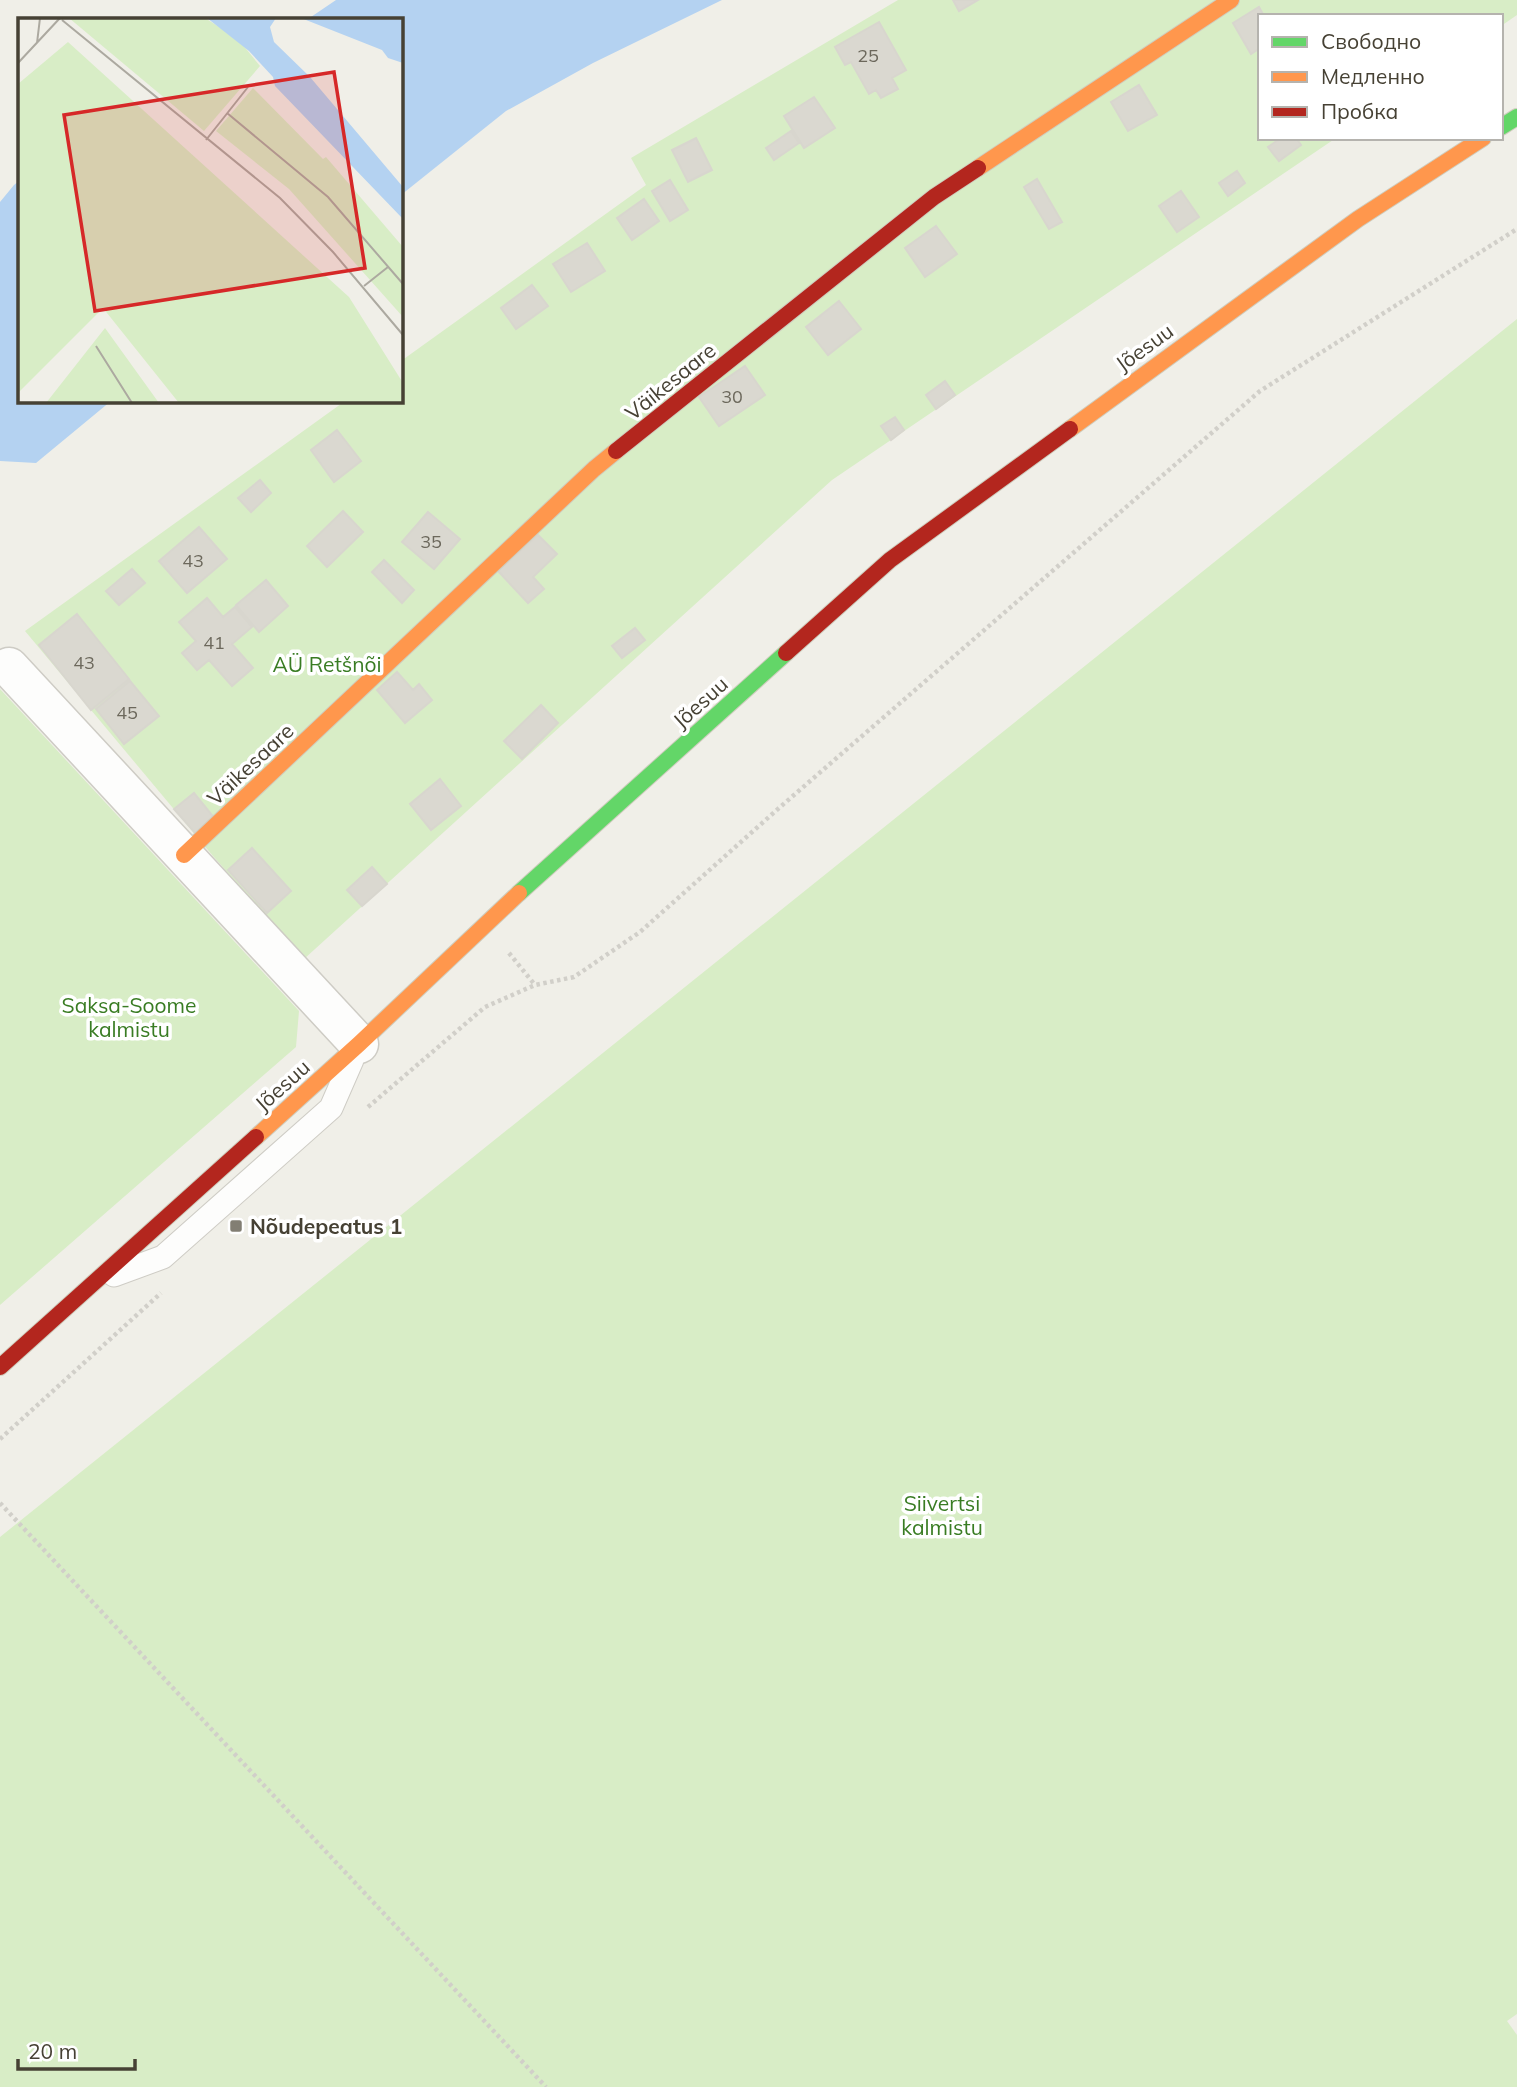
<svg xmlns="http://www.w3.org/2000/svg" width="1517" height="2087" font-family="Mulish,sans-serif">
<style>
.green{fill:#d8edc6}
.water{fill:#b4d2f1}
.building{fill:#dad8d0;stroke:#d8d6ce;stroke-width:2}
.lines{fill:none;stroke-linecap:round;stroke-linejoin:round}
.lane-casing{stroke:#ceccc5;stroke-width:25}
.street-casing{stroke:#ceccc5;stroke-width:41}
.fast-casing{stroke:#cfcdbe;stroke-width:18}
.slow-casing{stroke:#cfcdbe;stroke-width:18}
.jam-casing{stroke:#cfcdbe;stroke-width:18}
.path{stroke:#d1cfc9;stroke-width:4.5;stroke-dasharray:3.5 3.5;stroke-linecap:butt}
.lane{stroke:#fdfdfc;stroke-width:23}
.street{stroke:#fdfdfc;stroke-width:38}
.fast{stroke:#63d668;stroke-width:16}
.slow{stroke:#ff974d;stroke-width:16}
.jam{stroke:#b3261e;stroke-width:16}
.poi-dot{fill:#827e73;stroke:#fff;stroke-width:2.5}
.labels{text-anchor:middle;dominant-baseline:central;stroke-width:7;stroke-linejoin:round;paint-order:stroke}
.number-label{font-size:18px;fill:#6c685c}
.street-label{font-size:21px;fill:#464134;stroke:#fff}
.park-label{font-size:21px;fill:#397c23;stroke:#fff}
.poi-label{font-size:21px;font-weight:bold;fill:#464134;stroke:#fff;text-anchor:start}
.inset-road{fill:none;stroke:#aca9a0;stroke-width:2}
.view{fill:#d62828;fill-opacity:0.15;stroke:#d62828;stroke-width:3.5}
.inset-edge{fill:none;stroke:#464134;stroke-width:3.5}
</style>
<rect width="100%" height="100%" fill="#f0efe8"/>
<path class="green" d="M898 0H1517V15L1501 26V16H1260V138H1336L832 480 304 959 213 856 25 631 345 401H401V361L646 185 631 158Z
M1517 319V2014L1507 2021 1517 2035V2087H0V1537Z
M0 689 299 1011 296 1047 0 1305Z"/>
<path class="water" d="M336 0H722L593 63 506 111 401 195V19H308Z
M19 181V401H111L36 463 0 461V202L14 185Z"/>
<path class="building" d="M953 0H978L959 11Z
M1259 7 1264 16H1260V48L1251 54 1233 23Z
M879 22 906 70 892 78 898 89 881 98 876 90 869 94 851 62 845 65 835 47Z
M1139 85 1157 115 1128 131 1111 102Z
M814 97 835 128 804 148 784 116Z
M791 131 799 143 774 160 766 148Z
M696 138 712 170 688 182 672 150Z
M1281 138H1296L1301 145 1279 161 1268 147Z
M1237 171 1245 183 1228 196 1219 183Z
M1037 179 1062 222 1049 229 1024 187Z
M670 180 688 210 670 221 652 191Z
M1181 191 1199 217 1177 232 1159 206Z
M644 199 659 221 632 240 617 218Z
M936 226 957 254 925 277 905 248Z
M587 243 605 271 571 292 553 264Z
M532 285 548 306 516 329 501 308Z
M839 301 861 329 828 355 806 327Z
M745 366 765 395 719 426 699 397Z
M945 381 955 395 936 409 926 395Z
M895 417 904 430 891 440 881 426Z
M337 430 361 461 334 482 311 450Z
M260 480 271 493 251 512 238 498Z
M343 511 363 532 327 567 307 546Z
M428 512 460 539 434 569 402 542Z
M199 527 227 559 187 593 159 561Z
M538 535 557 554 533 577 544 589 528 603 498 571Z
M384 560 414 590 402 603 372 572Z
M132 569 145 583 119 605 106 591Z
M266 580 288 606 259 632 236 605Z
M207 598 223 617 235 607 252 627 232 644 253 668 232 686 209 660 197 670 182 653 196 641 179 622Z
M77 614 129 679 91 710 39 645Z
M635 628 645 640 622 658 612 646Z
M397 672 413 690 419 684 432 700 405 723 377 690Z
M130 681 159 716 124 744 96 709Z
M541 705 558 723 522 759 504 741Z
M440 779 461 806 431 830 410 804Z
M194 793 215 819 197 835 174 809Z
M252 848 291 891 267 913 228 870Z
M372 867 387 884 362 906 347 890Z"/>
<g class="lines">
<g class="lane-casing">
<path id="lane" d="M114 1275 163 1257 331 1108 352 1060"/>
</g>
<g class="street-casing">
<path id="street" d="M9 667 359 1044"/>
</g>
<g class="fast-casing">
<path id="fast" d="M1501 127 1517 117
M519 893 786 653"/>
</g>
<g class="slow-casing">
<path id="slow" d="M978 168 1231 0
M1070 429 1358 219 1483 138
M184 855 594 469 616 451
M256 1137 359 1044 519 893"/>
</g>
<g class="jam-casing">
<path id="jam" d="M616 451 934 197 978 168
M786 653 890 560 1070 429
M0 1367 256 1137"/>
</g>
<path class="path" d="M509 953 535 985
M368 1107 485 1007 535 985 574 977 640 932 779 808 1260 391 1517 229
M0 1439 161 1293
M0 1503 546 2087"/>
<use href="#lane" class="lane"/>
<use href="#street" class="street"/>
<use href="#fast" class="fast"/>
<use href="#slow" class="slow"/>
<use href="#jam" class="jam"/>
</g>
<rect class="poi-dot" x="229" y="1219" width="14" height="14" rx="3.5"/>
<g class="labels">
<g class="number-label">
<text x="868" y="55">25</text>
<text x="732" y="396">30</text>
<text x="431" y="541">35</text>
<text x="193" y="560">43</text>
<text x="214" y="642">41</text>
<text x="84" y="662">43</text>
<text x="127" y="712">45</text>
</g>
<g class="street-label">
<text transform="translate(1144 347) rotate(-36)">Jõesuu</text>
<text transform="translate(670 381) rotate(-39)">Väikesaare</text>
<text transform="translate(700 702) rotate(-42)">Jõesuu</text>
<text transform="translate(250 764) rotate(-43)">Väikesaare</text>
<text transform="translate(282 1085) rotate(-42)">Jõesuu</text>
</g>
<g class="park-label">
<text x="327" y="664">AÜ Retšnõi</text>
<text x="129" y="1005">Saksa-Soome<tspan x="129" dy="24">kalmistu</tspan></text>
<text x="942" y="1503">Siivertsi<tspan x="942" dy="24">kalmistu</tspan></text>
</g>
<g class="poi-label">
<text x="250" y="1226">Nõudepeatus 1</text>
</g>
</g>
<g transform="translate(18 18)">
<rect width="385" height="385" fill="#f0efe8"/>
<path d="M51 0H187L220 21 242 48 186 113ZM50 24 331 279 385 365V385H161L85 290 0 375V66ZM235 70 305 141 308 139 385 229V299L271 171 198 113ZM87 310 141 385H28Z" fill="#d8edc6"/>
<path d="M189 0H258L252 9 256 24 292 59 385 169V201L257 68 255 59 231 33ZM283 0H385V45L370 40 364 32Z" fill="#b4d2f1"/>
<path class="inset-road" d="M44 2 262 180 315 234 385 317M19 25 22 0M0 45 42 0M209 95 310 179 385 266M188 122 230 69M346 268 370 249M78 328 114 385"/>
<path class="view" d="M316 54 347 250 77 293 46 97Z"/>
<rect width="385" height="385" class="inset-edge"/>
</g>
<rect x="1258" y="14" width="245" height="126" fill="#ffffff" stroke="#b5b3ae" stroke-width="2"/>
<rect x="1272" y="37" width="35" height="10" fill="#63d668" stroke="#b5b3ae" stroke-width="2"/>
<text x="1321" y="49" font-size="21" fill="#464134">Свободно</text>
<rect x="1272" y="72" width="35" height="10" fill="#ff974d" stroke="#b5b3ae" stroke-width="2"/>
<text x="1321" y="84" font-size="21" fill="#464134">Медленно</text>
<rect x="1272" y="107" width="35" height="10" fill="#b3261e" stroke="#b5b3ae" stroke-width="2"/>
<text x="1321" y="119" font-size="21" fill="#464134">Пробка</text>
<path d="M18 2059v10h117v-10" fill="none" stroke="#464134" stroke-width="3.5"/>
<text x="28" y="2059" font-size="21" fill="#464134" stroke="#ffffff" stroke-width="5" paint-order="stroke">20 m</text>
</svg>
